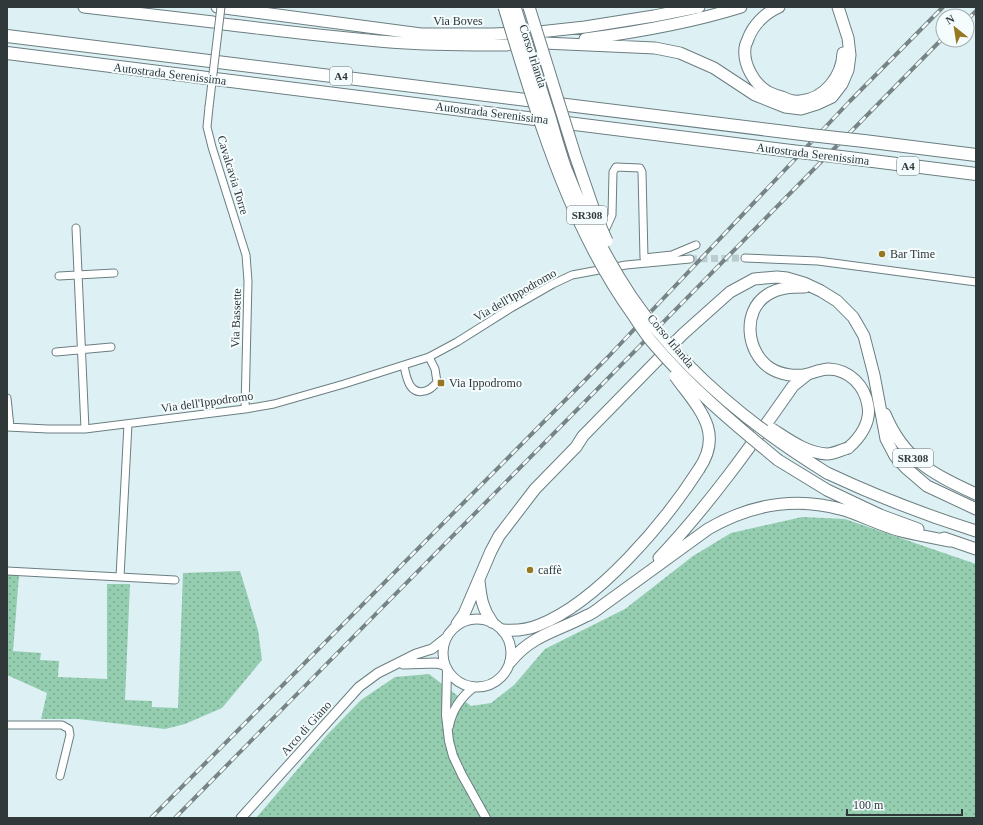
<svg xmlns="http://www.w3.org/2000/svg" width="983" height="825" font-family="'Times New Roman',serif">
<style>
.grass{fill:url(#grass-dots)}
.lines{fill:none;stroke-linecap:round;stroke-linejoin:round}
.minor-tunnel{stroke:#baccd0;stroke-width:7;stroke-dasharray:7 3.5;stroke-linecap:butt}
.minor-casing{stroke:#6b7e81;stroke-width:9}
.tertiary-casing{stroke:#6b7e81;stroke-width:10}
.secondary-casing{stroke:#6b7e81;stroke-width:11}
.trunk-casing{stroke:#6b7e81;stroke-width:13}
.motorway-casing{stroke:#6b7e81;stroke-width:14}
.minor{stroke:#fff;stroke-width:7}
.tertiary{stroke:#fff;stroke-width:8}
.secondary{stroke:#fff;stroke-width:9}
.trunk{stroke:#fff;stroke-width:11}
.motorway{stroke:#fff;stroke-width:12}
.rail-casing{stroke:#778486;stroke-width:4}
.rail{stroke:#f4fcfd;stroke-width:2.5;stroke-dasharray:8;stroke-linecap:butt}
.minor-bridge-casing{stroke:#6b7e81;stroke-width:9;stroke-linecap:butt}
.trunk-bridge-casing{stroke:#6b7e81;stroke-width:13;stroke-linecap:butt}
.motorway-bridge-casing{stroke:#6b7e81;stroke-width:14;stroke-linecap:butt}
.minor-bridge{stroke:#fff;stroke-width:7}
.trunk-bridge{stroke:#fff;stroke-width:11}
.motorway-bridge{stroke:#fff;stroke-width:12}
.poi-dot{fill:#997721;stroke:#f4fcfd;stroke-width:1.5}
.labels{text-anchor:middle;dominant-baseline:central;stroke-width:4;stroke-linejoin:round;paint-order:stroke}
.shield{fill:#f4fcfd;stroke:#6b7374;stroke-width:1}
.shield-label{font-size:11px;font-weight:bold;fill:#30383a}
.street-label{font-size:12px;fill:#30383a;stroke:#f4fcfd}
.poi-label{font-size:12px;fill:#30383a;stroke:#f4fcfd;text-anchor:start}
</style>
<defs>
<pattern id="grass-dots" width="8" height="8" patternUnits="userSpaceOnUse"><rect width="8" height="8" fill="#94cdaf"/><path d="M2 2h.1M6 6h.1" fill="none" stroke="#79a78f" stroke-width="1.8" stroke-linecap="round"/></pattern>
</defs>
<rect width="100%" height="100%" fill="#ddf1f5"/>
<path class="grass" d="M802 517 845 519 976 564V818H256L327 735 361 700 395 677 429 674 471 706 491 703 514 685 545 649 625 609 693 556 731 533Z
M240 571 258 630 262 660 222 708 185 724 165 729 78 719H41L47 693 7 675V575H19L13 651 41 653 40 660 59 661 58 677 107 679V584H130L125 700 152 701V707L178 708 183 573Z"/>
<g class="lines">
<path class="minor-tunnel" d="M690 259 745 258"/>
<g class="minor-casing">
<path id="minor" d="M209 107 207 127 212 147 246 255 248 281 245 409
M76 228 85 429
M603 235 612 215 613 172 616 167 640 168 642 172 644 258 672 255 696 245
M745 258 818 261 976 282
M59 276 114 273
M56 352 111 347
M404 365C405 371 406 376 408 381 414 397 429 393 437 382L435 369 429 357
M7 398 10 427
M7 427 48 429H85L245 409 274 404 344 384 429 357 457 342 511 308 553 284 572 275 626 265 690 259
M7 571 120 577 128 424
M120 577 175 580
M7 725H62L69 729 70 735 60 776"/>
</g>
<g class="tertiary-casing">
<path id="tertiary" d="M447 670 446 715 449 741 453 756 462 775 486 818
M449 726C452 710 461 697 474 687"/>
</g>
<g class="secondary-casing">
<path id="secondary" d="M443 653a34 34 0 1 1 68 0a34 34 0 1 1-68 0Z
M403 664 436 663 444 665
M241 818 359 687 378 673 416 654 432 649 446 638"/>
</g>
<g class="trunk-casing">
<path id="trunk" d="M84 7 213 22
M217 7 421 34H493L539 32 585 27 654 16 699 7
M779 7C765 13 753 25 748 39 747 42 745 45 745 48 743 64 754 84 768 92 772 94 778 96 782 97 788 100 794 102 800 101 825 99 842 76 843 53
M223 24C284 31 344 39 406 43 439 45 473 45 507 45
M585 39C638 32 690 23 741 7
M544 43 655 48 680 53 714 68 755 95 785 107 801 109 817 104 832 97 842 84 848 70 850 55 848 38 838 7
M805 287C792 287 779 287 767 295 742 311 746 352 770 368 781 375 796 377 808 374 815 372 822 369 829 369 850 370 865 386 868 406 871 422 860 438 848 448
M885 414C904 460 933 474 976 494
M778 460 827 490 880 515 918 529
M827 473C876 496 925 515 976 531
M944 538 976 549
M659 558C709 505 751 446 793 386L808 374
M479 581C481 598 482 608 492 622
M457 624 464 614 491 551 499 536 535 489 576 447 583 436 683 334 730 292 754 279 777 277 787 278 804 283 821 291 837 301 853 317 864 336 874 375 886 439 895 456 906 468 927 486 976 509
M503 630C515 631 527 630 539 625 598 602 665 522 699 469
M511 661C532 635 558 631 586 616 592 614 597 610 602 606L708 529C751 504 796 496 844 510 863 516 882 526 901 531 917 535 934 538 950 541"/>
</g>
<g class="motorway-casing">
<path id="motorway" d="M7 36 810 135
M7 53 791 151
M864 141 976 155
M841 157 976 174"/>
</g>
<use href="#minor" class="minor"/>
<use href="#tertiary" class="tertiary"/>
<use href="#secondary" class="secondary"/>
<use href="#trunk" class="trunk"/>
<use href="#motorway" class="motorway"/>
<g class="rail-casing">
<path id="rail" d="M967 20 976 11
M151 818 608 357 850 101 943 7
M175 818 943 38"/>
</g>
<use href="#rail" class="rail"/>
<g class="minor-bridge-casing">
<path id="minor-bridge" d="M209 107 221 7"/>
</g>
<g class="trunk-bridge-casing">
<path id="trunk-bridge" d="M504 7C537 114 567 223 633 315 639 324 645 334 652 342 689 386 733 423 778 460
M515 7C527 44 538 80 550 117 555 134 560 152 566 169 583 212 605 257 631 296 681 369 752 427 827 473
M529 7 575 155 596 216 607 241
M675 376C697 407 725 431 699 469
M772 429C788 439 806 453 827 454 834 454 841 450 848 448"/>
</g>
<g class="motorway-bridge-casing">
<path id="motorway-bridge" d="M810 135 864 141
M791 151 841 157"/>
</g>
<use href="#minor-bridge" class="minor-bridge"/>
<use href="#trunk-bridge" class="trunk-bridge"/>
<use href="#motorway-bridge" class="motorway-bridge"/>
</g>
<g class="poi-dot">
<circle cx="882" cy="254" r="4"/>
<rect x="437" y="379" width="8" height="8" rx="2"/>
<circle cx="530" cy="570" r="4"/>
</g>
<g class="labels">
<g class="shield">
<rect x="330" y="67" width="22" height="18" rx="3"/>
<rect x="897" y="157" width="22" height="18" rx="3"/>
<rect x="567" y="206" width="40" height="18" rx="3"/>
<rect x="893" y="449" width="40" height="18" rx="3"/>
</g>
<g class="shield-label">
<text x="341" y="76">A4</text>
<text x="908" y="166">A4</text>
<text x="587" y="215">SR308</text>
<text x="913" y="458">SR308</text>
</g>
<g class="street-label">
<text x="458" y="21">Via Boves</text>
<text transform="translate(533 56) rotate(72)">Corso Irlanda</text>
<text transform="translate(170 74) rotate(7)">Autostrada Serenissima</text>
<text transform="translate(492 113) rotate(7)">Autostrada Serenissima</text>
<text transform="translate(813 154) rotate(7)">Autostrada Serenissima</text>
<text transform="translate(233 175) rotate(73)">Cavalcavia Torre</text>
<text transform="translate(515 295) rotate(-30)">Via dell'Ippodromo</text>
<text transform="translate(236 318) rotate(-88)">Via Bassette</text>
<text transform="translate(671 341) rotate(50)">Corso Irlanda</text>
<text transform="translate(207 402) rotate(-8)">Via dell'Ippodromo</text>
<text transform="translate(306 728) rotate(-48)">Arco di Giano</text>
</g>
<g class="poi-label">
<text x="890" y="254">Bar Time</text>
<text x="449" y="383">Via Ippodromo</text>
<text x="538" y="570">caffè</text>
</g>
</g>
<rect width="983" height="825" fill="none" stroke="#30383a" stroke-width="16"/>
<g transform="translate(955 28) rotate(330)"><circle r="19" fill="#f4fcfd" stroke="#a6aeaf"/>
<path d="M0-3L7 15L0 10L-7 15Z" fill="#997721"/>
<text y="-6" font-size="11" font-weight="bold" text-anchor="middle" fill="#30383a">N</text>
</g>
<path d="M847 809v6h115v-6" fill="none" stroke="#30383a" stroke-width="2"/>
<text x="853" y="809" font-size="12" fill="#30383a" stroke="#f4fcfd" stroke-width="3" paint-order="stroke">100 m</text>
</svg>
